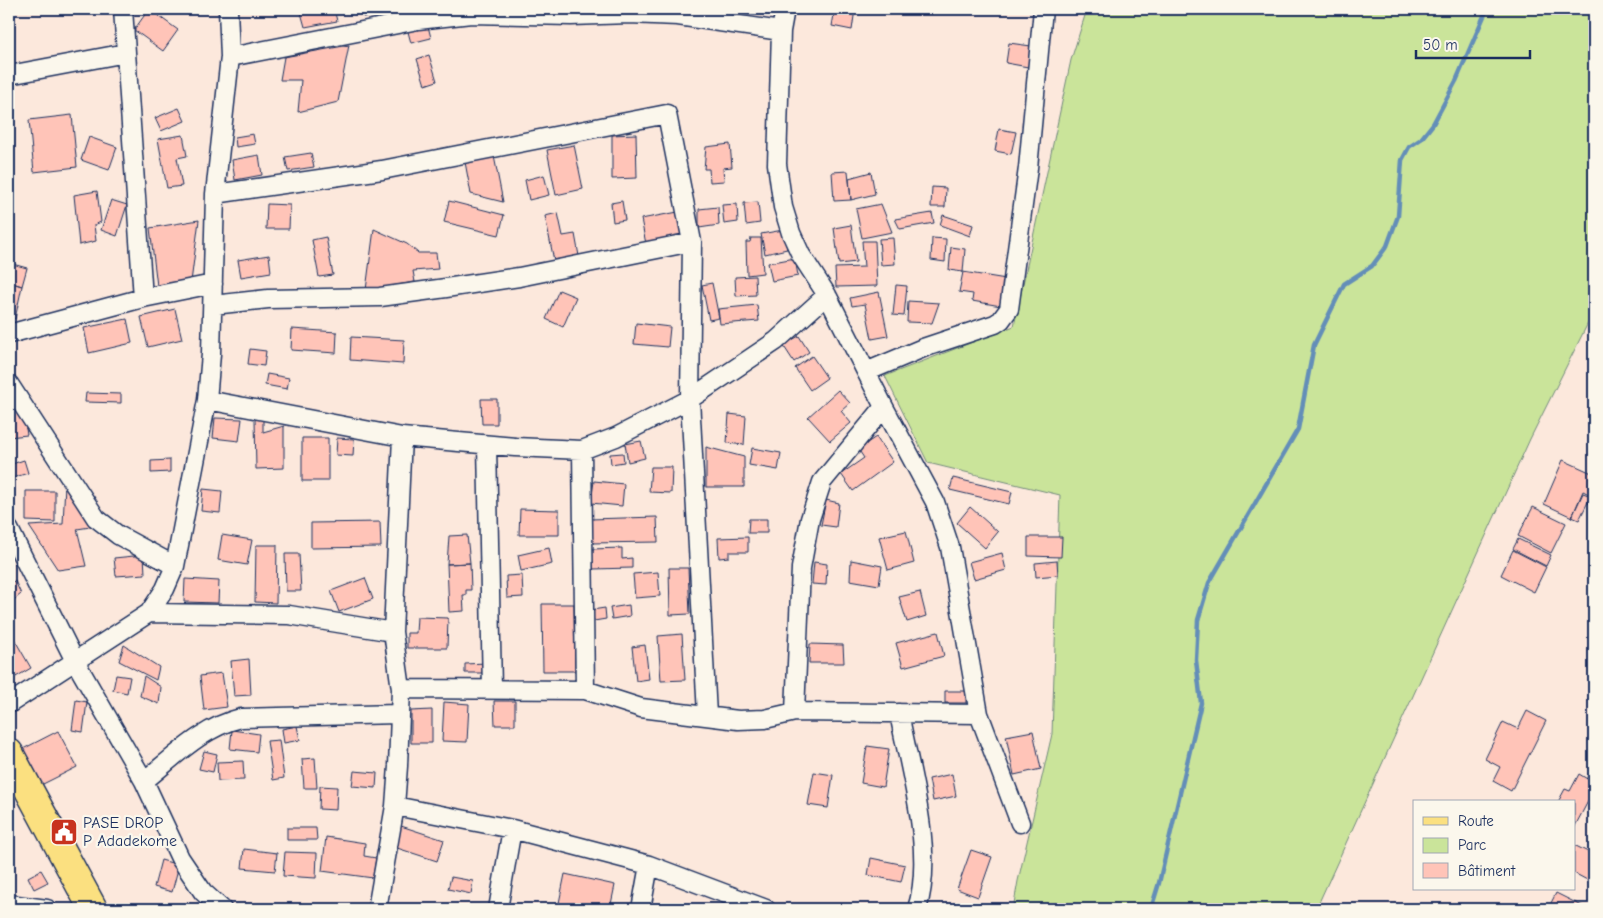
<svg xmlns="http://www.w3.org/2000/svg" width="1603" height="918" font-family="'Comic Neue',sans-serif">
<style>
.green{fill:#cae49a;stroke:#728a7c}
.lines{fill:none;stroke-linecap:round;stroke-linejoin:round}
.stream{stroke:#648eb8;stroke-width:4.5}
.building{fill:#ffc4b8;stroke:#1b2f5e}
.minor-casing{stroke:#1b2f5e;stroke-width:21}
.primary-casing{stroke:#1b2f5e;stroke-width:31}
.minor{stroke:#fbf7ec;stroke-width:18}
.primary{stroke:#fbe080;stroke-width:28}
.labels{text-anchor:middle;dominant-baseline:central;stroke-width:4.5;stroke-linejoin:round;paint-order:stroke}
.poi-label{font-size:16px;fill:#1b2f5e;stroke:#fbf7ec;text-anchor:start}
</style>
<rect width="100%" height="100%" fill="#fce8dc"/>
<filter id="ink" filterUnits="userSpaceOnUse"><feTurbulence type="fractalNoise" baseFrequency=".02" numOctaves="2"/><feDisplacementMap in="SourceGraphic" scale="10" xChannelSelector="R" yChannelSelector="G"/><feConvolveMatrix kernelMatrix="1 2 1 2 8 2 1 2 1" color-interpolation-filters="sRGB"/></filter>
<g filter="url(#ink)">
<path class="green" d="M1087 9H1594V311L1530 439 1316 909H1013L1018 881 1052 734 1060 495 928 463 885 376 1014 326 1071 60Z"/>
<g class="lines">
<path class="stream" d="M1151 909 1159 883 1201 703 1196 660 1198 620 1209 583 1298 429 1314 345 1344 284 1372 266 1387 246 1398 216 1402 160 1409 147 1421 139 1433 124 1456 81 1487 9"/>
</g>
<path class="building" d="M149 9 178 30 163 51 134 30Z
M300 9H334L337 21 305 27Z
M362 9H400L363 17Z
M725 9H744L745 10 727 14Z
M835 9H855L852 30 832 26Z
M427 22 431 38 411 43 407 28Z
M1009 43 1031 46 1028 67 1006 63Z
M349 45 338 102 298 112 301 80H280L284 57Z
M429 55 437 81 425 85 417 59Z
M179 108 185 121 161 131 155 118Z
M72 115 77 167 34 172 29 120Z
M999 129 1016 132 1011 154 995 151Z
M253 134 255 144 236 147 235 137Z
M636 134 637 178 612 179V135Z
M183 135 187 156 177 158 182 186 167 188 158 139Z
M89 137 117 147 109 170 81 160Z
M730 144 732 167 723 168 724 181 710 182 709 169H704L706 147Z
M574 145 583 189 556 195 547 150Z
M311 153 314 167 288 171 285 157Z
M259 155 262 175 235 180 232 160Z
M494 156 503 202 471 194 465 162Z
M848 171 851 200 834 201 832 172Z
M871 172 875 194 851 200 849 178Z
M544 175 549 195 529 200 525 180Z
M932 187 946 188 945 207H931Z
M97 191 101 222 94 225 96 241 79 245 74 195Z
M111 200 127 205 117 236 101 230Z
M449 201 504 215 499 235 444 222Z
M622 201 625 220 613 222 611 203Z
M758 202 760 223 746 225 744 203Z
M267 204 290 205 289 229H266Z
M737 204 738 222 724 224 722 205Z
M881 204 892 232 862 238 856 209Z
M718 207 719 225 699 228V209Z
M678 212 683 237 646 244 641 219Z
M558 213 563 236 575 234 579 256 554 261 545 216Z
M932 213 934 223 900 229 895 219Z
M943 215 973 225 970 236 940 225Z
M199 220 191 282 157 286 150 228Z
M851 225 856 262 839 264 834 228Z
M374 229 407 244 418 253H436L438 269 413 271 415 282 366 290Z
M783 230 787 249 765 254 761 234Z
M326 237 333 275 319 277 312 240Z
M751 238H761L763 273 747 275 746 242H750Z
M893 238 895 264 881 265 879 239Z
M932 238 946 239 945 262 931 260Z
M862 241H875L877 286 836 287 835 268 864 267Z
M951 247 965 249 963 272 949 270Z
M269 255 271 272 241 277 238 260Z
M795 258 798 276 772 281 768 263Z
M9 263 27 268 22 286 9 282Z
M963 272 1006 279 1001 306 972 301 973 294 959 292Z
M755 276 756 295 736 296 735 277Z
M9 282 22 286 15 319 9 317Z
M712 283 719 318 709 320 702 285Z
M896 285 907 286 904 316 893 315Z
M559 290 576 297 563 327 546 319Z
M879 292 888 336 872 339 865 304 852 306 850 298Z
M908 301 939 303 932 323 907 322Z
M757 305 759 321 720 324 718 309Z
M175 309 182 339 148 347 141 317Z
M127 319 132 343 89 353 84 328Z
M636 323 670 327 668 347 634 344Z
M292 329 337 332 336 353 291 350Z
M799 336 809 352 794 362 783 345Z
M351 337 404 340 403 364 350 360Z
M250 349 266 351 264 366 248 364Z
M812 356 827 378 810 390 795 368Z
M267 374 289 378 287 389 265 385Z
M838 390 850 403 841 411 851 423 830 441 808 417Z
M86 393 121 394V403L85 402Z
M481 399H497V424H482Z
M22 404 27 435 9 437V406Z
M729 414 746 416 744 445 727 443Z
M215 418 242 419 239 441 213 438Z
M255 419H263V432L284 426V468L256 469Z
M876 437 893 462 853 491 841 474 864 458 858 449Z
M302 438H328V481H302Z
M337 438 354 439 353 456 336 455Z
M641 441 645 458 628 462 625 444Z
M706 447 744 457V487H706Z
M752 448 781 453 778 470 749 465Z
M623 453 624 462 611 464 610 454Z
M24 460 28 473 9 479V465Z
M170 460V472L151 473V461Z
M1563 460 1594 474V486L1591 495 1583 491 1572 517 1544 504Z
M651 467H672L671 493 649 492Z
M953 478 1012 492 1009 504 950 490Z
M594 481 624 484 622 506 591 503Z
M65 484 97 526 77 529 86 566 58 570 29 526 63 524Z
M203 489 222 491 220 513 201 511Z
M1594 490V507L1588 503Z
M26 491H55V522L26 521Z
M1583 493 1591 496 1579 520 1572 517Z
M826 500 839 503 836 527 821 525Z
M970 507 998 532 985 548 957 523Z
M1533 507 1566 523 1551 553 1518 536Z
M520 509 559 510V535H519Z
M657 517 658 542 590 543V519Z
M749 519H767V533H748Z
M380 522 381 547 311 548V523Z
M906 531 914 563 888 570 879 537Z
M222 535 252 540 247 565 218 560Z
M467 535 470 563 447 564 449 536Z
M748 537V552H729V557L719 558 718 538Z
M1028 537H1062L1061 557 1028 556Z
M1518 539 1551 555 1546 566 1513 549Z
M256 545H277L276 603 255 602Z
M549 548 552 564 521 571 518 555Z
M622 548V559L632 558V568L593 569 592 549Z
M1513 550 1546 567 1534 592 1501 575Z
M1002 553 1006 570 974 579 969 562Z
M285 554H299L301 591H286Z
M144 555 145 574 116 576 114 558Z
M851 560 882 566 879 585 850 580Z
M1057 561 1058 575 1036 577 1035 563Z
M814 562 827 564 826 585 812 584Z
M470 563 471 590H466V595H463L464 611 449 612 447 564Z
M669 568H688L690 614 670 615Z
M658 572 660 596 635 598 633 574Z
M522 575 523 597 507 598 506 576Z
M365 578 373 599 339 612 331 591Z
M185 579 219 581 218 603 184 602Z
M15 581 21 594 9 604V583Z
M920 592 926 616 907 622 899 597Z
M542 604H574L575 671H543Z
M629 605 630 616 612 619 610 608Z
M605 608 606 619 594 621 592 610Z
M417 617 448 618 447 648H407V633H416Z
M9 630 31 668 9 681Z
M938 632 944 656 903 667 896 643Z
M682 634 685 680 661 681 658 636Z
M810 644 843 645 844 663H809Z
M124 645 159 667 156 680 119 661Z
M645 645 649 679 636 681 632 647Z
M249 659 251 695 234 696 231 661Z
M486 663V673H465V664Z
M222 673 227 707 204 710 200 676Z
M116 675 130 677 127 693 113 690Z
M144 676 161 687 159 704 140 696Z
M945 691H966V703H945Z
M76 700 87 702 83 732 72 730Z
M494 701H515V725H495Z
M444 702 469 704 467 742 442 741Z
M432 710V743H411V711Z
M1527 711 1546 721 1511 791 1493 781 1500 767 1485 759 1503 722 1518 729Z
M297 726 300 740 284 743 282 729Z
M232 730 259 734 257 752 230 749Z
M58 731 77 767 39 786 21 750Z
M1033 731 1041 769 1014 775 1006 736Z
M279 740 284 778 273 780 267 741Z
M867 746 889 749 883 787 861 783Z
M204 751 217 754 213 772 199 769Z
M315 758 317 788H304L302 759Z
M243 761 244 780 218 781 217 762Z
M1594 764V782L1587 778Z
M354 771 377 773 376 788 352 786Z
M814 772 833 775 828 808 808 805Z
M952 774 956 796 933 801 929 779Z
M1579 774 1594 783V790L1574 828V802H1558L1565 789 1570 791Z
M320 786 337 787 336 810 319 809Z
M401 826 444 840 437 861 394 847Z
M287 828H316L317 840H287Z
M326 837 365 843 364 856 376 858 373 878 322 871Z
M1574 845 1594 855V878L1591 876 1589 881 1574 873Z
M244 849 277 853 275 871 242 868Z
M971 850 992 857 978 897 957 889Z
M285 852 317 853 316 878 283 876Z
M871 858 905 865 901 882 868 875Z
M161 860 179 865 172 892 154 887Z
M41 870 48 882 34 889 28 877Z
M565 874 615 885 610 909H587L559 903Z
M451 877 473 881 471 894 448 889Z
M1556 893 1588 909H1548Z
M329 906 347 908V909H328Z"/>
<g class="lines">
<g class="minor-casing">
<path id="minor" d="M123 9 143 298
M785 9 781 31 777 164 783 207 791 233 801 255 827 295 884 407 935 502 950 547 979 714 1020 823
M230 57 418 20 471 14 571 16 629 14 678 16 781 31
M9 75 126 53
M215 194 382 170 667 114 692 242 690 399 707 715
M213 305 268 299 380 297 446 288 519 277 692 242
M9 334 143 298 213 284
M866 372 923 348 995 324 1001 320 1009 309 1028 168 1043 9
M9 384 96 518 118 535 175 566
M207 400 402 437 515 447 582 450 616 437 690 399 776 341 827 295
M487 445 492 689
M582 450 585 690
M9 529 75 661 144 781 180 858 203 892 222 909
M149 613 289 615 393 632
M401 689 585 690 641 708 738 720 765 719 795 712 979 714
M9 704 149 613 165 589 175 566 207 400 211 354 215 194 230 57 228 9
M795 712 801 568 810 519 822 482 884 407
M899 713C910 772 935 852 917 909
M144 781C174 757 203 727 241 718L398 714
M395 806 512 829 649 865 766 909
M9 904 47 909
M377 909 395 806 398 766 401 689 393 632 402 437
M498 909 512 829
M641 909 649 865"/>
</g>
<g class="primary-casing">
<path id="primary" d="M9 753 93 909"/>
</g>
<use href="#minor" class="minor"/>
<use href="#primary" class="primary"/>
</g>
</g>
<defs>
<g id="civic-square" transform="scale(1.4375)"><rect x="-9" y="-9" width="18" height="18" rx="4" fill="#c8321e" stroke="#fbf7ec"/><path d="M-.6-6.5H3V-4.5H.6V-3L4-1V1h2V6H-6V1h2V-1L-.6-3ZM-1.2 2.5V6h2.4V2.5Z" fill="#fff"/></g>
</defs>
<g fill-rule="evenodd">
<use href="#civic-square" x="64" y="832"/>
</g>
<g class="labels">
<g class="poi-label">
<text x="83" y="823">PASE DROP<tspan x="83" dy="18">P Adadekome</tspan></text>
</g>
</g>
<rect width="1603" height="918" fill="none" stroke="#fbf7ec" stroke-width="30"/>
<rect x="15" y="15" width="1573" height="888" fill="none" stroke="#1b2f5e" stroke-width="2" filter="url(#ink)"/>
<rect x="1413" y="800" width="162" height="90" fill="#fbf7ec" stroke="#a1a7b3"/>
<rect x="1423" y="817" width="25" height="8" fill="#fbe080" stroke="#a1a7b3"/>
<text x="1458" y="826" font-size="15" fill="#1b2f5e">Route</text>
<rect x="1423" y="838" width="25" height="15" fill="#cae49a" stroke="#a1a7b3"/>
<text x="1458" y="850" font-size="15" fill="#1b2f5e">Parc</text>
<rect x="1423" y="863" width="25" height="15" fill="#ffc4b8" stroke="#a1a7b3"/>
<text x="1458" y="876" font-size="15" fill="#1b2f5e">Bâtiment</text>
<path d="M1416 50v8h114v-8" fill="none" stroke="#1b2f5e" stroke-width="2.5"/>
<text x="1423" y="50" font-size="15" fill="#1b2f5e" stroke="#fbf7ec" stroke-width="4" paint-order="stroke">50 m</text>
</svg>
